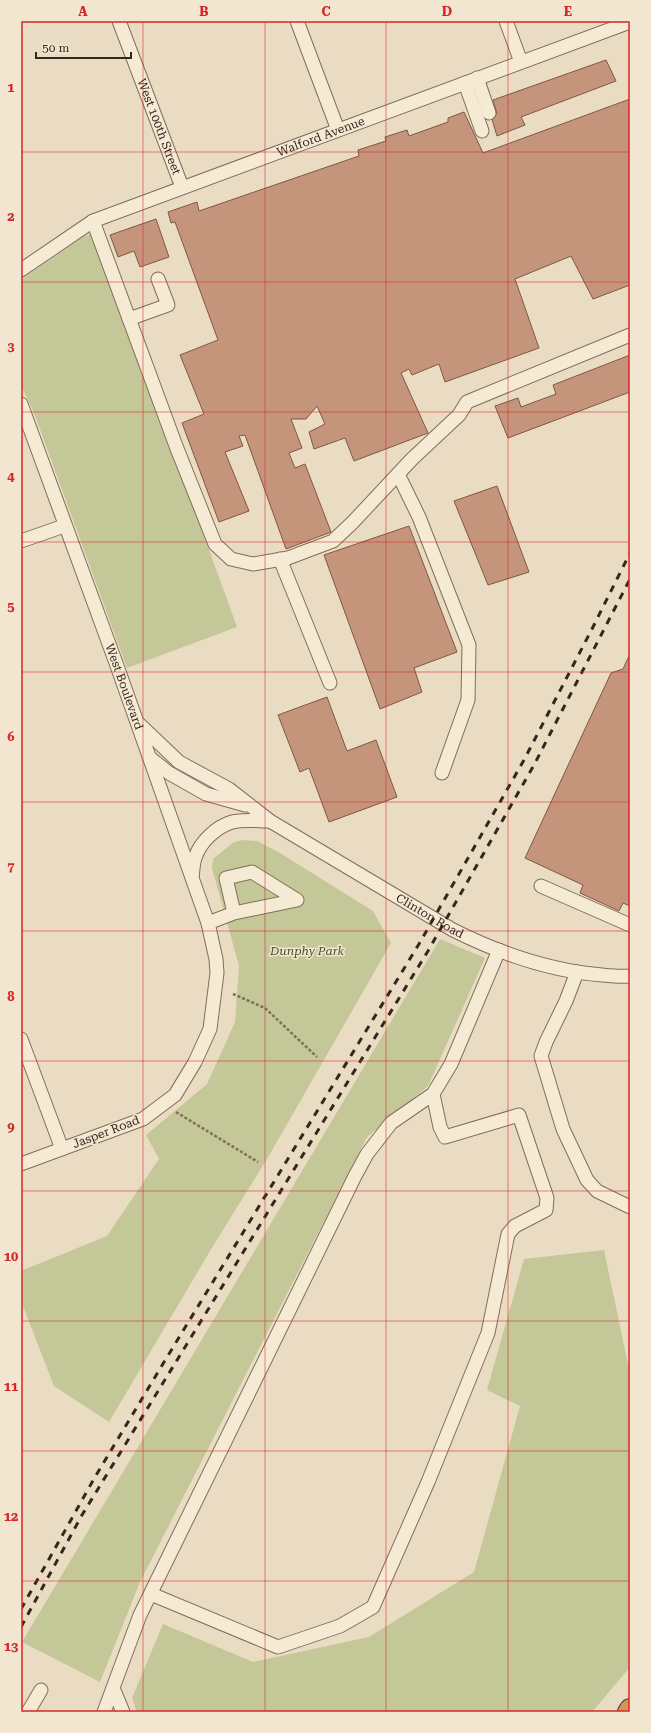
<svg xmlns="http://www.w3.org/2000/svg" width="651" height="1733" font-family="'Roboto Serif',serif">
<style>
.green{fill:#c4c797}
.building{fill:#c5957b;stroke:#7f5743}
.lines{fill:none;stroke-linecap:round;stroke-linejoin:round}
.minor-casing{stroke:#826d5b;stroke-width:15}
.highway-casing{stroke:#503c2f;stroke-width:22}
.path{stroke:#826d5b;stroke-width:2.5;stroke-dasharray:3 2;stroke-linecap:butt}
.minor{stroke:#f5ead4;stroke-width:13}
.highway{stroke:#d39659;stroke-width:20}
.rail{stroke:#33271e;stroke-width:3;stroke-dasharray:7 7;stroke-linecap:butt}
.grid{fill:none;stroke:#d62828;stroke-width:1;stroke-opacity:0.55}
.labels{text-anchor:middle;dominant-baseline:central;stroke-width:3;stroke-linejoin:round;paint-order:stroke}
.street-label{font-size:12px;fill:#33271e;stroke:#f2e6d1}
.park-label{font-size:12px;font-style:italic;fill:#464e26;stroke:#f2e6d1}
.neatline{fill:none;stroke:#d62828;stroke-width:1.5}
.grid-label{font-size:13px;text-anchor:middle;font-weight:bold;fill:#d62828}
</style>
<rect width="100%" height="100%" fill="#eadcc2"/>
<path class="green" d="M94 232 237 627 127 668 34 413 21 385V280L83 237Z
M243 840 257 841 280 853 373 911 391 943 267 1159 210 1251 109 1422 54 1386 21 1301V1271L107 1236 159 1159 146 1135 207 1084 235 1022 239 966 212 868 213 859 234 842Z
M440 939 485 958 428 1086 367 1137 140 1582 100 1682 22 1642Z
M604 1250 630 1374V1667L592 1712H137L132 1698 163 1624 253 1662 369 1637 474 1572 520 1406 487 1390 524 1259Z"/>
<path class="building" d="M606 60 616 81 521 117 525 125 497 136 491 116 497 114 493 100Z
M630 99V285L593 299 571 256 515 279 539 348 445 382 439 364 412 375 409 369 401 373 428 433 354 461 345 438 314 449 309 432 325 424 317 406 306 419H291L302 448 289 453 295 468 305 464 331 532 286 549 245 435 239 436 243 446 225 452 249 511 219 522 182 423 204 414 180 355 218 340 175 222 171 223 168 212 197 202 199 211 359 156 358 150 386 141 385 137 407 130 409 136 448 122V118L464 112 483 153Z
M156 219 169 257 140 267 134 251 118 257 110 235Z
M630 355V392L508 438 495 406 518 398 521 407 556 394 553 385Z
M497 486 529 572 488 585 454 501Z
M409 526 457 652 414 668 422 692 380 709 324 555Z
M630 654V906L623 903 619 911 580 893 583 885 525 858 611 673 623 669Z
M327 697 347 751 376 740 397 797 329 822 309 768 300 772 278 715Z"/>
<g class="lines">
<g class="minor-casing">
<g id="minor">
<path id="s1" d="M119 21 182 187"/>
<path d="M297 21 338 130"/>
<path d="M506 21 521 62"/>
<path d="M477 78 489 113"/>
<path d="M465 83 482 131"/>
<path d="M93 221 176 446 215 544 231 559 253 564 288 558 333 541 353 522 412 459 459 415 467 402 630 335"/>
<path id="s2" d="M21 270 93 221 630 22"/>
<path d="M129 319 168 305 158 279"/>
<path id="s3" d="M21 404 116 663 208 923 216 959 217 973 210 1029 195 1062 175 1095 143 1119 21 1164"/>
<path d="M398 474 419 517 469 645 468 700 442 773"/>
<path d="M21 541 64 526"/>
<path d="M280 559 330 683"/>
<path id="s4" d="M139 724 179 762 229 789 270 821 453 930C499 953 550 971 602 975 612 976 621 977 630 976"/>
<path d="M149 757 169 773 206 794 245 805"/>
<path d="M192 877C193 871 193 864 195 858 200 842 216 827 232 822 244 819 258 821 270 821"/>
<path d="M541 886 630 925"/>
<path d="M208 923 234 913 297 900 252 872 226 878 234 913"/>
<path d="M577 972 566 1001 546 1042 541 1056 563 1129 587 1180 597 1191 630 1207"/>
<path d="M21 1039 62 1149"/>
<path d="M151 1594 278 1647 340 1626 373 1607 428 1482 488 1333 508 1234 515 1226 546 1210 547 1198 519 1115 445 1137 440 1127 433 1094"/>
<path d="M113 1688 123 1712"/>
<path d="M28 1712 41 1690"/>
<path d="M104 1712 140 1615 355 1176 367 1154 391 1123 433 1094 451 1064 499 950"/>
</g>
</g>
<g class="highway-casing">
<path id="highway" d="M628 1712 630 1709"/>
</g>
<path class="path" d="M233 994 265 1008 317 1057
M176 1112 258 1162"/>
<use href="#minor" class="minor"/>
<use href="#highway" class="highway"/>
<path class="rail" d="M21 1609 95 1477 161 1367 419 944 524 760 593 627 630 553
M21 1627 82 1515 428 951 534 765 630 579"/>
</g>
<path class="grid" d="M143 21V1712M265 21V1712M386 21V1712M508 21V1712M21 152H630M21 282H630M21 412H630M21 542H630M21 672H630M21 802H630M21 931H630M21 1061H630M21 1191H630M21 1321H630M21 1451H630M21 1581H630"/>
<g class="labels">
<g class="street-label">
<text stroke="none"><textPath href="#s1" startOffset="113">West 100th Street</textPath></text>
<text stroke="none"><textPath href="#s2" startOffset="330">Walford Avenue</textPath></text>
<text stroke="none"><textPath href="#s3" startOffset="301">West Boulevard</textPath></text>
<text stroke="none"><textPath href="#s4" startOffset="350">Clinton Road</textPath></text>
<text transform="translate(106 1132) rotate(-21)">Jasper Road</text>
</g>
<g class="park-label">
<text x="307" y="951">Dunphy Park</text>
</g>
</g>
<rect width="651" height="1733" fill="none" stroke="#f2e6d1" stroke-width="44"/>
<path d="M36 52v6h95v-6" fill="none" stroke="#33271e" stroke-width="2"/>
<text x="42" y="52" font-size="12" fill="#33271e" stroke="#f2e6d1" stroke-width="3" paint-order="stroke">50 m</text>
<rect x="22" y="22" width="607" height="1689" class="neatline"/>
<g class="grid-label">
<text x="83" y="16">A</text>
<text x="204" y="16">B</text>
<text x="326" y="16">C</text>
<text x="447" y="16">D</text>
<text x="568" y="16">E</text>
<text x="11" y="92">1</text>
<text x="11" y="221">2</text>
<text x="11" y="351">3</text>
<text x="11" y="481">4</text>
<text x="11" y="611">5</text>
<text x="11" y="741">6</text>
<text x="11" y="871">7</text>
<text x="11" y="1001">8</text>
<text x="11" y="1131">9</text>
<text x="11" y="1261">10</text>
<text x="11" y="1391">11</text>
<text x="11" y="1521">12</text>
<text x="11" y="1651">13</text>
</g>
</svg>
